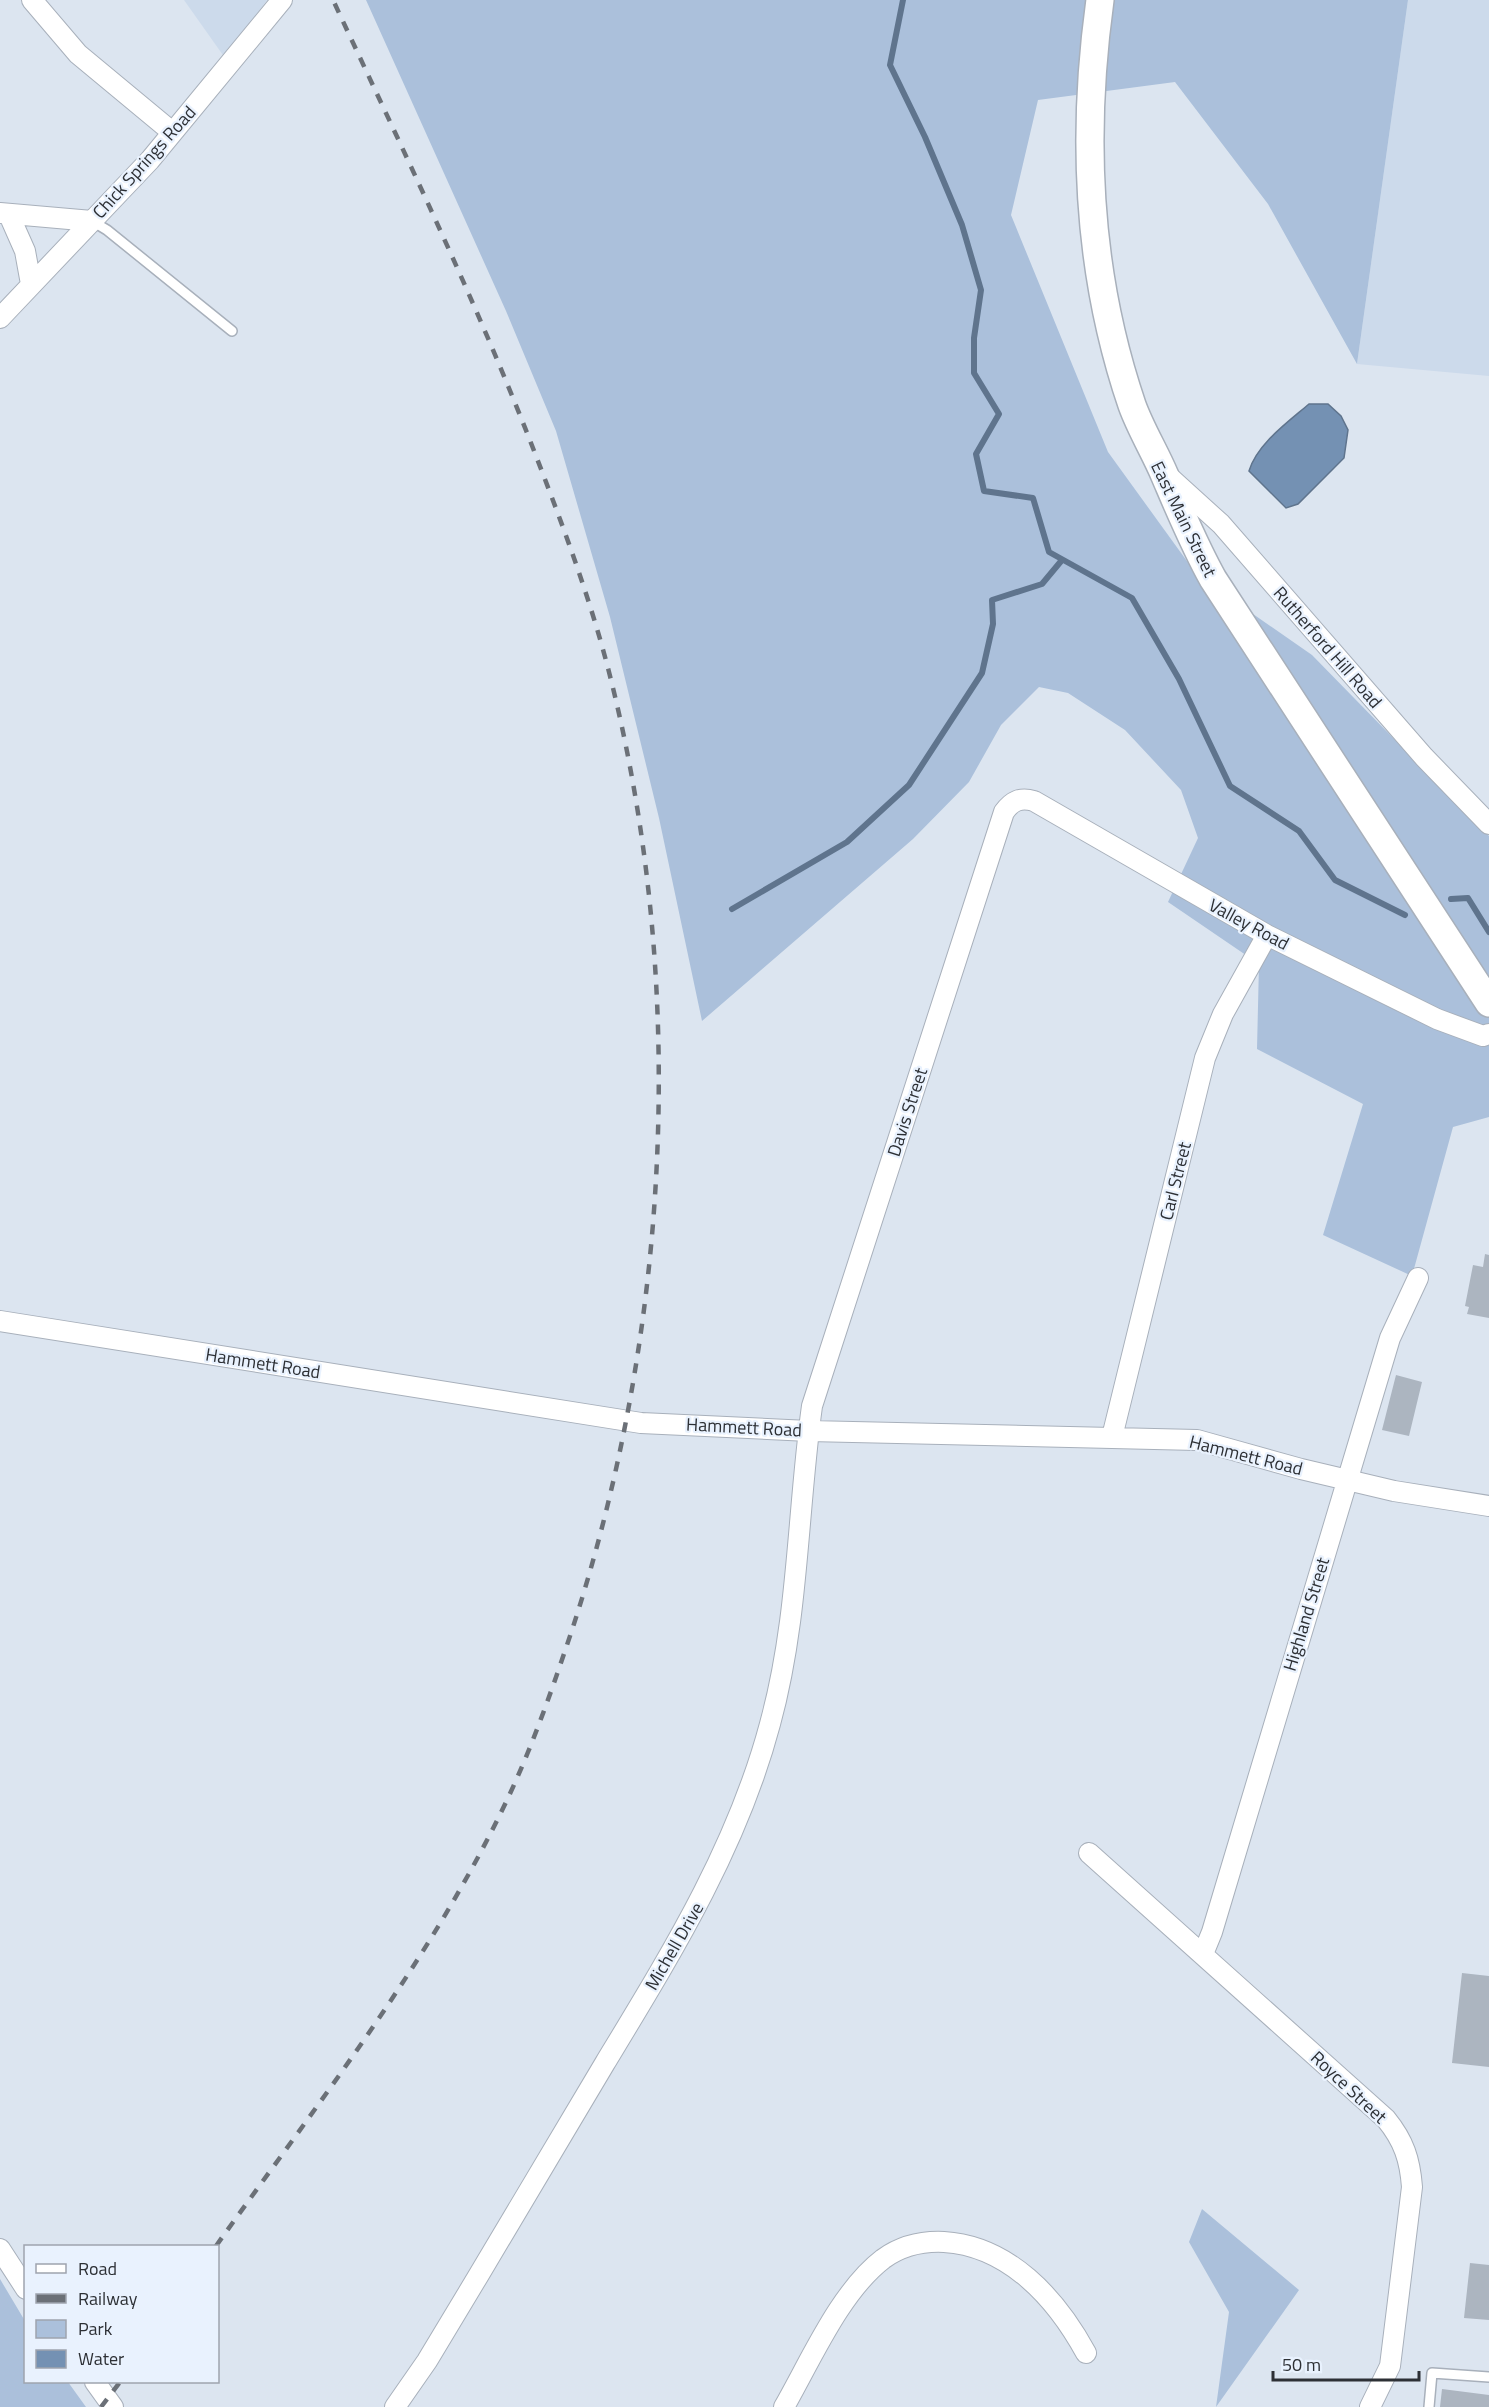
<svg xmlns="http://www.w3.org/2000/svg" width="1489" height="2407" font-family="'Titillium Web',sans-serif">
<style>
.built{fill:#ccdaeb}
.green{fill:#abc0db}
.water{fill:#7491b3;stroke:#5f748d;stroke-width:1.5}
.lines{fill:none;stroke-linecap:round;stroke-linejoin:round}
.stream{stroke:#5f748d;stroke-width:6}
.building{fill:#acb5c0}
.lane-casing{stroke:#a8b0bb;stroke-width:12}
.street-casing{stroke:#a8b0bb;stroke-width:22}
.secondary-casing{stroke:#a8b0bb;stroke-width:30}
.lane{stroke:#fff;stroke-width:9}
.street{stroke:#fff;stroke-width:20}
.secondary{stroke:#fff;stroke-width:27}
.rail{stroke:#6b7077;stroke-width:4.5;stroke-dasharray:10 10;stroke-linecap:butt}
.labels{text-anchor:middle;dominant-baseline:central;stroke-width:4.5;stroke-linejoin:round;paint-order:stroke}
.street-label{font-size:18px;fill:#2d3035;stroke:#e9f2fe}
</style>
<rect width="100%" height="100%" fill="#dce5f0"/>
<path class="built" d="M184 0H267L225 58Z
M1408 0H1489V376L1357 364Z"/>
<path class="green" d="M366 0H1408L1357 364 1268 204 1175 82 1038 100 1011 215 1108 452 1197 575 1312 655 1489 836V1117L1453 1127 1412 1276 1323 1235 1363 1104 1257 1049 1259 964 1168 902 1198 838 1181 790 1125 730 1068 693 1039 687 1001 725 969 782 913 839 702 1021 659 818 610 617 556 431 506 311Z
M1202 2209 1299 2290 1216 2407 1229 2312 1189 2242Z
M0 2279 25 2321 26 2382H68L86 2407H0Z"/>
<path class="water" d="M1309 404H1328L1341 416 1348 430 1344 458 1298 504 1286 508 1249 471C1257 444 1288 422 1309 404Z"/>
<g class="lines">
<path class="stream" d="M903 0 890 65 925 137 962 225 981 290 974 338V373L999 414 976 454 984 491 1033 498 1049 552 1132 598 1179 679 1230 786 1299 831 1335 880 1405 915
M1451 899 1468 898 1489 932
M732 909 847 842 909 785 982 673 993 624 992 600 1042 584 1062 560"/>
</g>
<path class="building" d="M1485 1254 1489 1255V1318L1467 1314 1469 1307 1465 1306 1473 1265 1483 1267Z
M1396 1375 1422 1382 1409 1436 1382 1430Z
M1462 1973 1489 1976V2067L1452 2063Z
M1470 2263 1489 2265V2320L1464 2318Z
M1442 2389 1489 2395V2407H1440Z"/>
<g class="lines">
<g class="lane-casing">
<path id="lane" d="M92 221 107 230 232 331
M1429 2407 1432 2373 1489 2377"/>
</g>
<g class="street-casing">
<path id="street" d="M32 0 78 54 172 132
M0 213 92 221
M9 215 25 251 31 284
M0 318 150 160 282 0
M1168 476 1221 524 1424 757 1489 824
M0 1321 641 1423 809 1431 1197 1440 1301 1469 1394 1491 1489 1506
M1112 1437 1205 1058 1223 1014 1267 935
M1089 1853 1386 2119C1404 2141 1410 2160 1412 2187L1390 2366 1370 2407
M1203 1954 1212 1932 1390 1338 1418 1278
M0 2249 26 2289
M95 2382 113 2407
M395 2407 427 2361C487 2262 546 2162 605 2063 671 1954 737 1848 770 1724 799 1618 797 1514 812 1406L1004 812C1012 801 1020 797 1034 801L1267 935 1437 1019 1483 1036 1489 1034
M784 2407C811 2360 840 2292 883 2259 901 2246 923 2241 944 2242 1009 2246 1056 2298 1086 2353"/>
</g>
<g class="secondary-casing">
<path id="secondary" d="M1100 0C1081 137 1087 273 1132 405 1141 430 1155 452 1165 476 1180 511 1194 545 1213 579L1489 1003"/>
</g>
<use href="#lane" class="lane"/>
<use href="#street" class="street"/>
<use href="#secondary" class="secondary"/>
<path class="rail" d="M216 2246C318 2103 431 1960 507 1800 533 1745 553 1687 572 1630 671 1327 688 982 609 672 589 594 560 518 531 443 472 292 401 146 333 0
M101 2407 120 2382"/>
</g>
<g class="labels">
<g class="street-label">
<text transform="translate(144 162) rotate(-48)">Chick Springs Road</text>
<text transform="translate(1184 519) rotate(64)">East Main Street</text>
<text transform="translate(1328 647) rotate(49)">Rutherford Hill Road</text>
<text transform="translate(1249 924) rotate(28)">Valley Road</text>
<text transform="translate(907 1112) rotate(-72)">Davis Street</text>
<text transform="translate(1175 1181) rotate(-76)">Carl Street</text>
<text transform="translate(263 1363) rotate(9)">Hammett Road</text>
<text transform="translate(744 1427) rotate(3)">Hammett Road</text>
<text transform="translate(1246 1455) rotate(14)">Hammett Road</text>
<text transform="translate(1306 1614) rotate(-73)">Highland Street</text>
<text transform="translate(674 1946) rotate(-60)">Michell Drive</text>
<text transform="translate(1349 2087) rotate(43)">Royce Street</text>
</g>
</g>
<rect x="24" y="2245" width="195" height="138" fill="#e9f2fe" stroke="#9ea4ae" stroke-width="1.5"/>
<rect x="36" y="2264" width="30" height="9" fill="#ffffff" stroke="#9ea4ae" stroke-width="1.5"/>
<text x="78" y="2275" font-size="18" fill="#2d3035">Road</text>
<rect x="36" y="2294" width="30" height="9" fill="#6b7077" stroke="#9ea4ae" stroke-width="1.5"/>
<text x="78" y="2305" font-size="18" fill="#2d3035">Railway</text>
<rect x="36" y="2320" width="30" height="18" fill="#abc0db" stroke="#9ea4ae" stroke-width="1.5"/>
<text x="78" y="2335" font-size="18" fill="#2d3035">Park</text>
<rect x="36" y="2350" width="30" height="18" fill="#7491b3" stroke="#9ea4ae" stroke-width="1.5"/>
<text x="78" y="2365" font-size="18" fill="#2d3035">Water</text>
<path d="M1273 2371v9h146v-9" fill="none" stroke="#2d3035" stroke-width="3"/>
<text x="1282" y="2371" font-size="18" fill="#2d3035" stroke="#e9f2fe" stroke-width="4.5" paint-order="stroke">50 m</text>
</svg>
